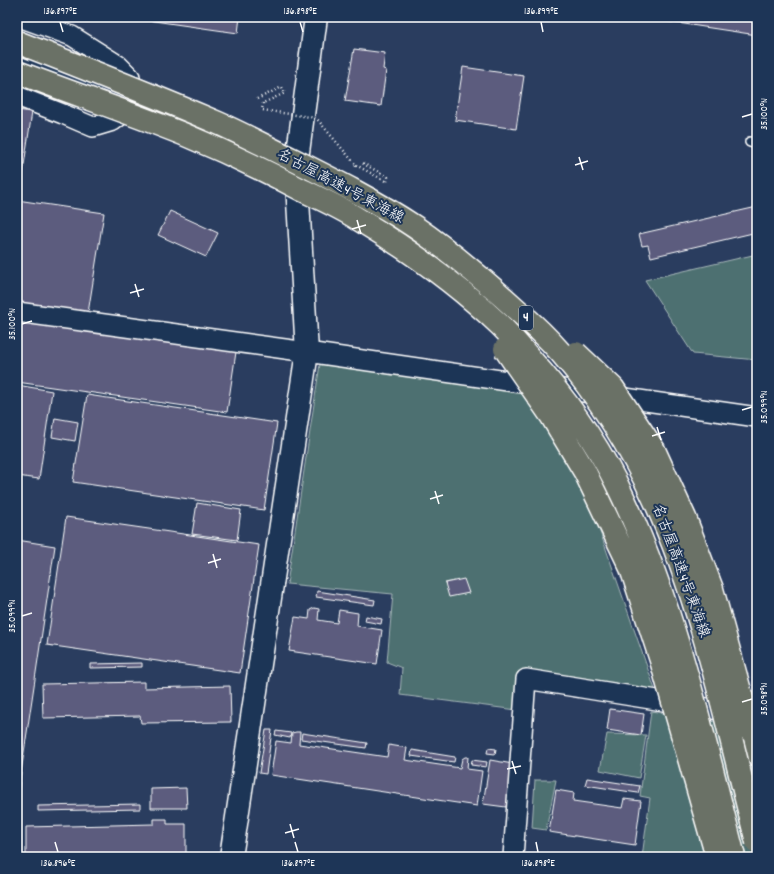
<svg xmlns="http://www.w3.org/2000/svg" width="774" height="874" font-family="Dekko,'Klee One',sans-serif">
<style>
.green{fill:#4d6f71;stroke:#a6b7b8}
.building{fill:#5c5c7e;stroke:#fff}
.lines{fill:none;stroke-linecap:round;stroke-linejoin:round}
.lane-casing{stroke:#fff;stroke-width:12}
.street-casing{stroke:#fff;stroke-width:22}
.secondary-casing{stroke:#fff;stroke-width:25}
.highway-casing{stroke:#fff;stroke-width:25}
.path{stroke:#fff;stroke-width:2.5;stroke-dasharray:1 3;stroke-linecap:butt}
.lane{stroke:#1d3557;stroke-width:9}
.street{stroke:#1d3557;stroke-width:19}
.secondary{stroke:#1d3557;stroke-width:22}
.highway{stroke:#6a7166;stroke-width:22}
.highway-bridge-casing{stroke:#fff;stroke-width:25;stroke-linecap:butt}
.path-bridge{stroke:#fff;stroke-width:2.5;stroke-dasharray:1 3;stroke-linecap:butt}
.highway-bridge{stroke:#6a7166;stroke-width:22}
.ticks{fill:none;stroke:#fff;stroke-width:1.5}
.labels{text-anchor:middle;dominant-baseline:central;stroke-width:4;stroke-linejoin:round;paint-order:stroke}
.shield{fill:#1d3557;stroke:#bbc2cd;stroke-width:1}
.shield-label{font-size:14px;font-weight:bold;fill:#fff}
.street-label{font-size:15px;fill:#fff;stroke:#1d3557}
.neatline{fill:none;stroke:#fff;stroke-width:1.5}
.ticks-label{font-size:10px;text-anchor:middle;fill:#fff}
</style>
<rect width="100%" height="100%" fill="#2a3d5f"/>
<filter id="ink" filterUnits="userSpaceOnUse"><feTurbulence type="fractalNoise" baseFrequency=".025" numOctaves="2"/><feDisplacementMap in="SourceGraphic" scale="8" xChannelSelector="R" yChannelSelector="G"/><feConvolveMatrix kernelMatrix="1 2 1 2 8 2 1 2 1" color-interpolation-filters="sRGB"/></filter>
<g filter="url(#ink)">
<path class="green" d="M757 254V360L693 354 645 280Z
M324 359 528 388 584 486 659 701 523 676 517 710 400 695 402 668 387 662 393 594 287 584 320 364Z
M651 711 749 727 757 760V857H642L650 798 640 796Z
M607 734 646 735 639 778 600 770Z
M535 780H556L546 830 532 828Z"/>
<path class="building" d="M126 17H240L238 33Z
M638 17H757V35Z
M354 49 385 53 383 69 386 70 381 106 345 101Z
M463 67 524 76 516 129 455 120Z
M757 79V96L755 95Z
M17 110 32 112 19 198H17Z
M17 200 104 213 88 313 17 302Z
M757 207V232L651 257 648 245 642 246 639 234Z
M170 211 218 233 206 257 158 235Z
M17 319 236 352 227 412 17 382Z
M17 385 52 391 39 479 17 476Z
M87 395 277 423 264 510 73 482Z
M55 418 78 422 75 441 52 437Z
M197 503 241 510 237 540 192 534Z
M66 517 259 545 240 673 47 645Z
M17 540 55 546 17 799Z
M464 579 469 593 449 597 445 583Z
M317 591 375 600 374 605 316 597Z
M314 608 319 609 318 620 337 623 339 610 358 613 357 626 382 630 377 664 289 651 295 617 309 619 310 610Z
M366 616 382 619 381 624 365 621Z
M142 663V667L90 668V664Z
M144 682V688L230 686 231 722 141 723 140 716 43 718 42 684Z
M610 709 644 714 641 735 607 730Z
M266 730H272L266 774 259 773Z
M276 731 291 733 290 738 275 735Z
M296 732H300L299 744 387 757 389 745 407 748 405 760 460 768 462 759 465 757H468L467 769 482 771 477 806 271 775 276 741 291 743 292 733Z
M302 733 367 743 366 748 301 739Z
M488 748 496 749 495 754 487 753Z
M412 750 455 757 454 762 411 756Z
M472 760 487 762 486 767 471 765Z
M490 760 513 764 506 807 483 804Z
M587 778 640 786 638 793 585 785Z
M186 788 187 808H151V789Z
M556 790 574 793 573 801 622 808 624 799 641 801 635 845 549 832Z
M140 804V809L38 811V806Z
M154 819H167V824H186V857H26V827L154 824Z"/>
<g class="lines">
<g class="lane-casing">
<path id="lane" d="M750 142 757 144"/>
</g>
<g class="street-casing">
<path id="street" d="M19 17 72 36 118 65 130 77 127 91
M17 96 63 114 93 127 113 121 129 109
M17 312 307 352 757 417
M513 857 526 679 738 713"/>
</g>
<g class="secondary-casing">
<path id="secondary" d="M17 59 96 85 125 91
M231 857 307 352 296 167 316 17"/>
</g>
<g class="highway-casing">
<path id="highway" d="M751 731 757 754"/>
</g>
<path class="path" d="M257 99 282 87 285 93 263 103
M356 165 387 182 388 177 362 163"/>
<use href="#lane" class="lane"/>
<use href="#street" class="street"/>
<use href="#secondary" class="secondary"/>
<use href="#highway" class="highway"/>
<g class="highway-bridge-casing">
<path id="highway-bridge" d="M17 42C84 68 152 95 218 123 243 134 267 147 292 159 334 180 376 201 415 227 450 251 483 279 515 308 531 322 547 337 561 353 597 394 632 450 655 501 704 609 727 727 757 842
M17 72C72 93 128 112 183 134 224 151 264 170 302 190 321 199 341 208 358 219 408 249 458 285 500 325 515 340 528 356 542 372 573 409 603 453 623 497 676 611 703 735 734 857
M505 349 552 417 585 472 631 568 661 660 717 857
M576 353 613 388 654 450 685 518 712 589 751 731"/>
</g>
<path class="path-bridge" d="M263 103 262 110 310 117 317 119 356 165 354 169"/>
<use href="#highway-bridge" class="highway-bridge"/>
</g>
</g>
<path class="ticks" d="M60 22 63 32M300 22 303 32M541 22 543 32M742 117 752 114M579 157 583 170M575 165 588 161M357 220 361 234M352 229 366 225M135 284 139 297M130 293 144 289M22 324 32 321M742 410 752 407M657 427 661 440M652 436 665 432M435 491 439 504M430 499 443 495M213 554 217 568M208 563 221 559M22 616 32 613M742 702 752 699M512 761 516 774M507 769 521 766M290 824 294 838M285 833 299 829M55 842 58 852M295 842 298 852M536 842 538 852"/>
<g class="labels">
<rect class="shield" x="519" y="306" width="14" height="24" rx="3"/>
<g class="shield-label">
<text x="526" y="318">4</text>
</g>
<g class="street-label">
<text transform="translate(340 187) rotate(28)">名古屋高速4号東海線</text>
<text transform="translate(680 571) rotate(70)">名古屋高速4号東海線</text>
</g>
</g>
<rect width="774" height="874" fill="none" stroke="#1d3557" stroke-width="44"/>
<rect x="22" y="22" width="730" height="830" class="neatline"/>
<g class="ticks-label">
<text x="60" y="14">136.897°E</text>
<text x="300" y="14">136.898°E</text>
<text x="541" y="14">136.899°E</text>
<text transform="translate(763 114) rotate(-90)" y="4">35.100°N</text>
<text transform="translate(11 324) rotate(-90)" y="4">35.100°N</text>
<text transform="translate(763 407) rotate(-90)" y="4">35.099°N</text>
<text transform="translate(11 616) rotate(-90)" y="4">35.099°N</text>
<text transform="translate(763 699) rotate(-90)" y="4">35.098°N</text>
<text x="58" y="866">136.896°E</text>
<text x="298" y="866">136.897°E</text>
<text x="538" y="866">136.898°E</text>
</g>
</svg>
